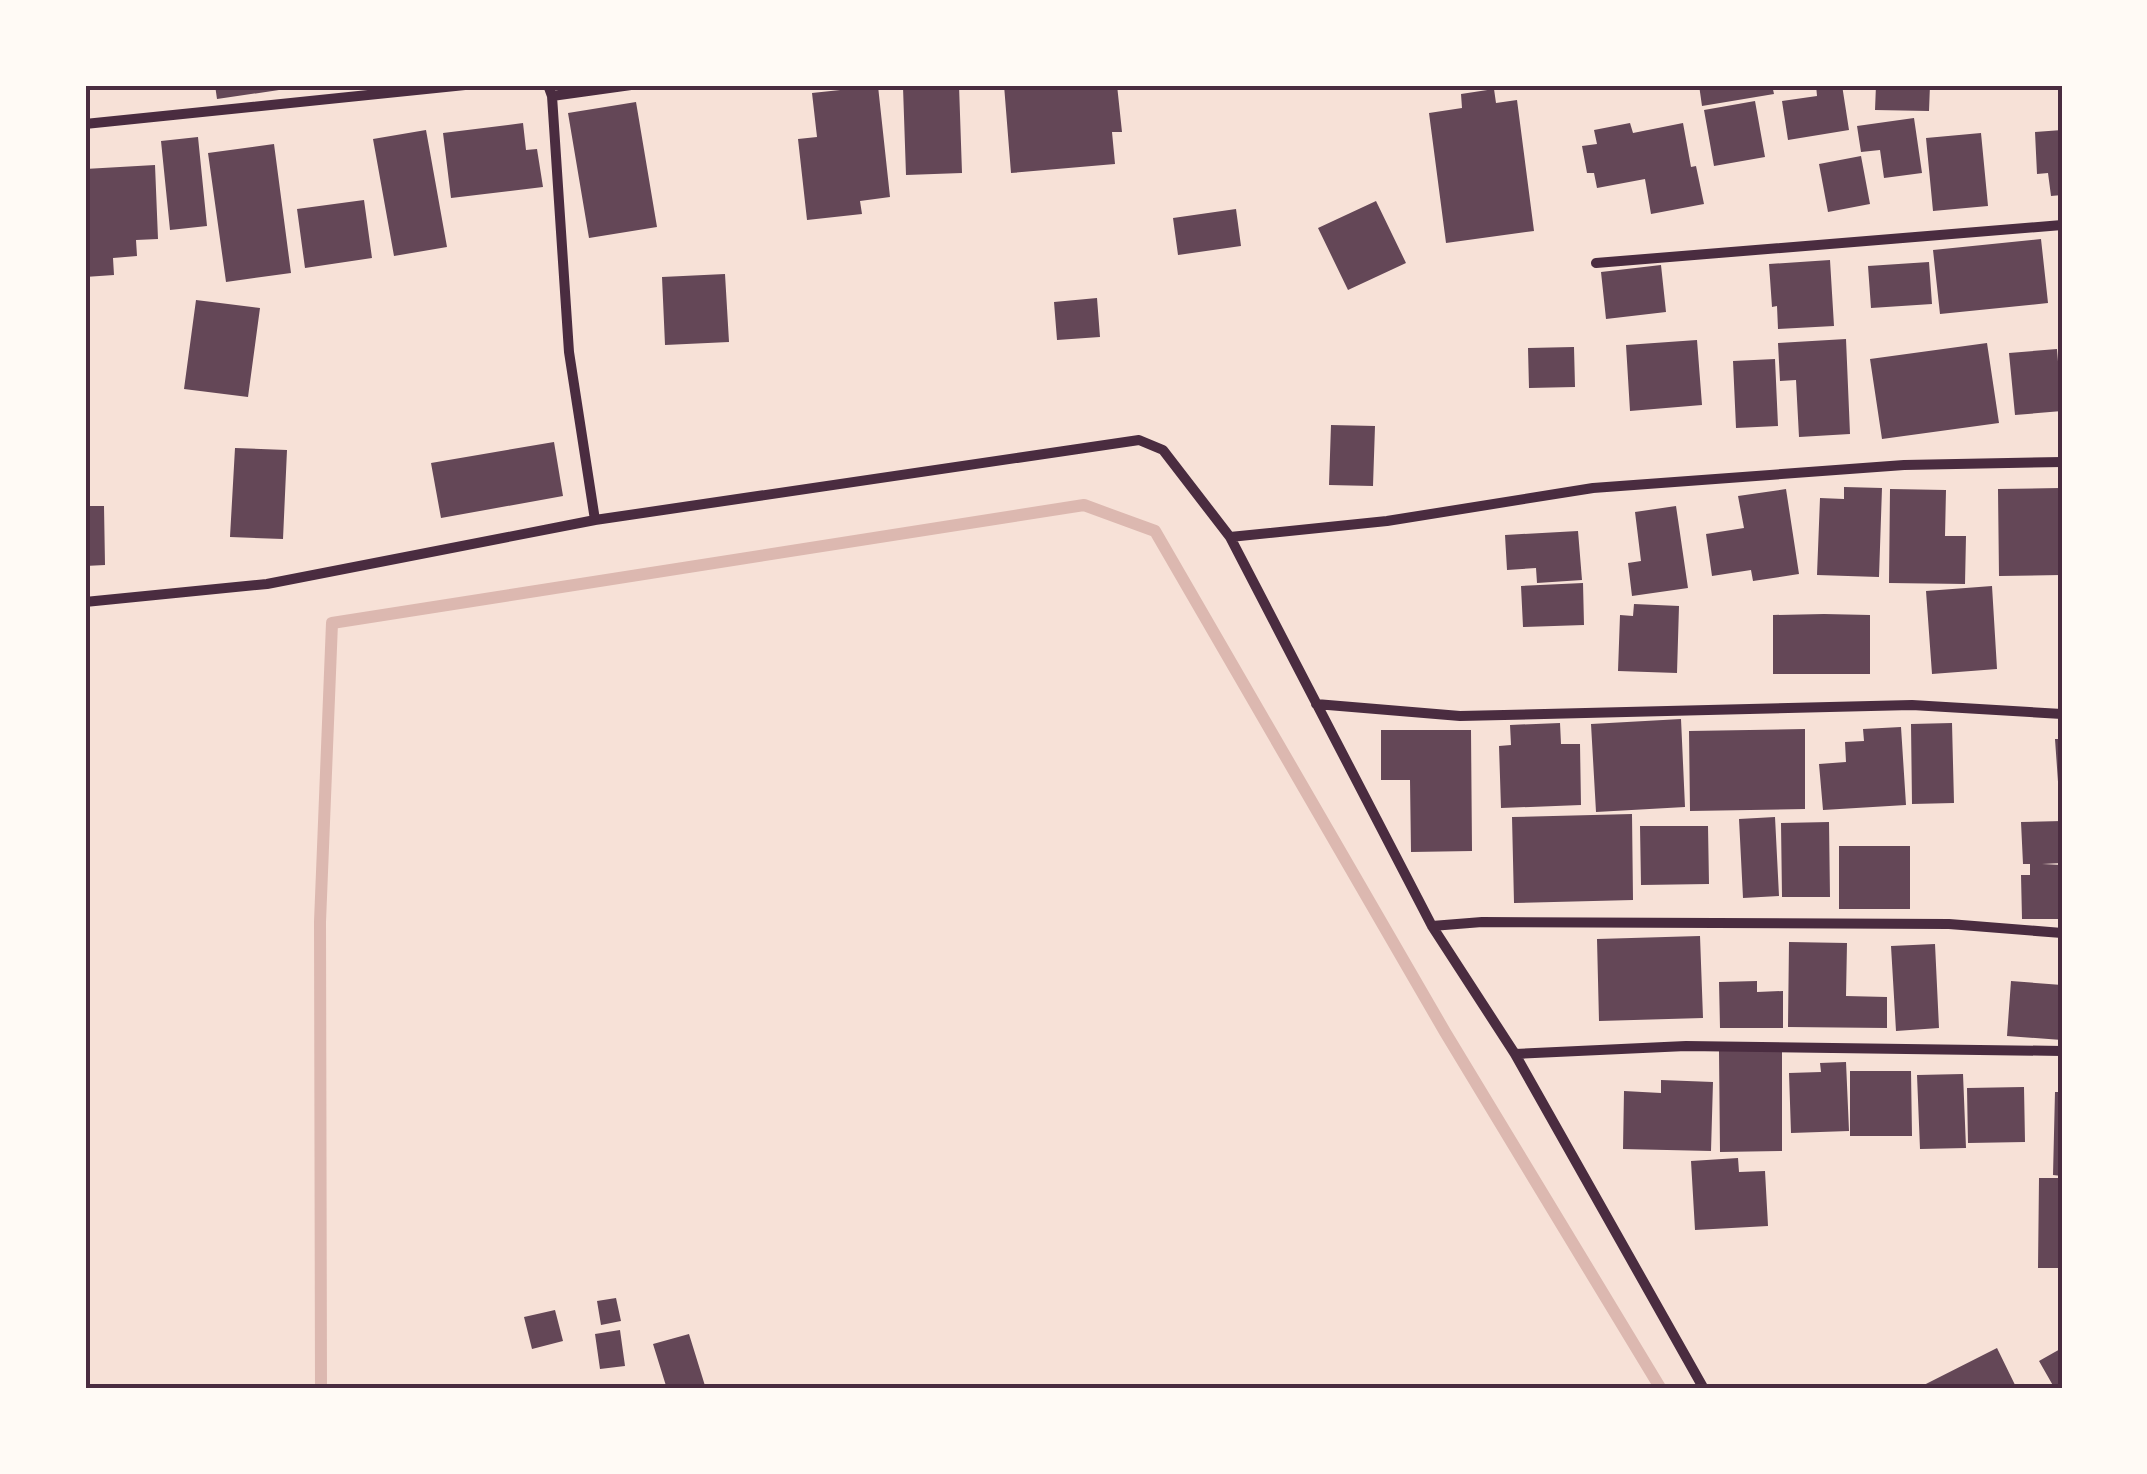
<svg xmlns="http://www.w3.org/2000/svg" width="2147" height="1474" font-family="Lora,serif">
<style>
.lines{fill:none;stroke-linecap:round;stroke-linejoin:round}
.stream{stroke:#dcb8b0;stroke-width:12}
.building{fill:#644757}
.minor{stroke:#4a2c40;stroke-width:10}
.neatline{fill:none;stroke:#4a2c40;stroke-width:4}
</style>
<rect width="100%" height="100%" fill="#f7e1d7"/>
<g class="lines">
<path class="stream" d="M321 1389 320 922 332 623 1084 505 1155 531 1445 1032 1661 1389"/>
</g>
<path class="building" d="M215 85H278L279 90 217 99Z
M959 85 962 173 906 175 903 87Z
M1004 85H1117L1122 132H1112L1115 164 1011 173Z
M1699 85H1772L1774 94 1702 106Z
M1816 85H1842L1849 130 1788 140 1782 101 1817 96Z
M1876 85H1930L1929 111 1875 110Z
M878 86 890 197 860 201 862 214 807 220 798 139 817 137 812 93Z
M1494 89 1496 103 1517 100 1534 231 1446 243 1429 113 1462 108 1461 94Z
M1755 101 1765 157 1714 166 1704 110Z
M636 102 657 227 589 238 568 113Z
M1914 118 1922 173 1884 178 1880 150 1861 152 1857 126Z
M523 123 526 150 537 149 543 187 451 198 443 133Z
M1630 123 1633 133 1683 123 1691 167 1696 166 1704 204 1651 214 1645 179 1597 188 1594 173H1587L1582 146 1597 144 1594 130Z
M426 130 447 247 394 256 373 139Z
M2062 130V195L2051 196 2048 173 2037 174 2035 132Z
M1981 133 1988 206 1933 211 1926 138Z
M198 137 207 226 170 230 161 141Z
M274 144 291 273 226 282 208 153Z
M1861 156 1870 204 1828 212 1819 164Z
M155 165 158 239 136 240 137 256 113 258 114 275 85 277V169Z
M364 200 372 258 305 268 297 209Z
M1376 201 1406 263 1348 290 1318 228Z
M1236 209 1241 246 1178 255 1173 218Z
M2041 239 2048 303 1940 314 1933 250Z
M1830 260 1834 326 1778 329 1777 306 1772 307 1769 264Z
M1929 262 1932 304 1871 308 1868 266Z
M1661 265 1666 312 1606 319 1601 272Z
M725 274 729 342 665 345 662 277Z
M1097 298 1100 337 1057 340 1054 302Z
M196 300 260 308 248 397 184 389Z
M1846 339 1850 434 1799 437 1796 380 1780 381 1778 343Z
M1697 340 1702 405 1630 411 1626 345Z
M1987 343 1999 423 1882 439 1870 359Z
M1574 347 1575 387 1529 388 1528 348Z
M2057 349 2062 411 2015 415 2009 353Z
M1775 359 1778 426 1736 428 1733 361Z
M1331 425 1375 426 1373 486 1329 485Z
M554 442 563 496 441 518 431 463Z
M235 448 287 450 283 539 230 537Z
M1844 487 1882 488 1879 577 1817 575 1820 498 1844 499Z
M2060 488 2061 575 1999 576 1998 489Z
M1786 489 1799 574 1753 581 1751 570 1712 576 1706 534 1744 528 1738 496Z
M1890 489 1946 490 1945 536H1966L1965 584 1889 583Z
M85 506H104L105 565 85 566Z
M1676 506 1688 588 1632 596 1628 563 1641 561 1635 512Z
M1578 531 1582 580 1537 583 1536 568 1507 570 1505 535Z
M1583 583 1584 625 1523 627 1521 586Z
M1992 586 1997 669 1932 674 1926 591Z
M1634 604 1679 606 1677 673 1618 671 1620 615 1633 616Z
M1824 614 1870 615V674H1773V615Z
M1681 719 1685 807 1596 812 1591 724Z
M1560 723 1561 744H1580L1581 805 1501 808 1499 746 1511 745 1510 725Z
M1952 723 1954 803 1912 804 1911 724Z
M1901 727 1906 805 1823 810 1819 764 1846 762 1845 742 1864 741 1863 729Z
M1805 729V809L1690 811 1689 731Z
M1381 730H1471L1472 851 1411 852 1410 780H1381Z
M2055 739H2062V796H2059Z
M1632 814 1633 900 1514 903 1512 817Z
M1775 817 1779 896 1743 898 1739 819Z
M2062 821V863L2042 864 2062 865V919H2022L2021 875H2030V864H2023L2021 822Z
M1829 822 1830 897H1782L1781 823Z
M1640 826H1708L1709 884 1641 885Z
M1839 846H1910V909H1839Z
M1700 936 1703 1018 1599 1021 1597 939Z
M1789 942 1847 943 1846 996 1887 997V1028L1788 1027Z
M1935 944 1939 1028 1896 1031 1891 946Z
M1757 981V992L1783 991V1028H1720L1719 982Z
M2011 981 2062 985V1040L2007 1036Z
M1719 1051H1782V1151L1720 1152Z
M1846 1062 1849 1131 1791 1133 1789 1073 1821 1072 1820 1063Z
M1850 1071H1911L1912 1136H1850Z
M1963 1074 1966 1148 1920 1149 1917 1075Z
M1661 1080 1713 1082 1711 1151 1623 1149 1624 1091 1661 1093Z
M2024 1087 2025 1142 1968 1143 1967 1088Z
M2055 1092H2062V1176L2053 1175Z
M1738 1158 1739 1172 1765 1171 1768 1226 1695 1230 1691 1161Z
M2039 1178H2062V1268H2038Z
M616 1298 621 1321 601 1325 597 1301Z
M555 1310 563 1341 532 1349 524 1317Z
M620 1330 625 1366 600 1369 595 1334Z
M689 1334 706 1389H667L653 1344Z
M1997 1348 2017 1389H1916Z
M2062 1348V1389H2055L2039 1361Z"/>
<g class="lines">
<path class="minor" d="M548 85 552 96 569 352 595 520
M552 96 631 85
M85 124 465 85
M1596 263 2062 225
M1230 537 1387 521 1593 488 1904 465 2062 462
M85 602 267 584 595 520 1139 440 1163 450 1230 537 1432 926 1515 1054 1704 1389
M1316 704 1460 716 1912 705 2062 714
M1432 926 1482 922 1949 924 2062 933
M1515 1054 1686 1046 2062 1051"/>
</g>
<rect width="2147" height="1474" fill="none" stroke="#fffaf5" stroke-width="175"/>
<rect x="88" y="88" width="1972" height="1298" class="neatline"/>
</svg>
